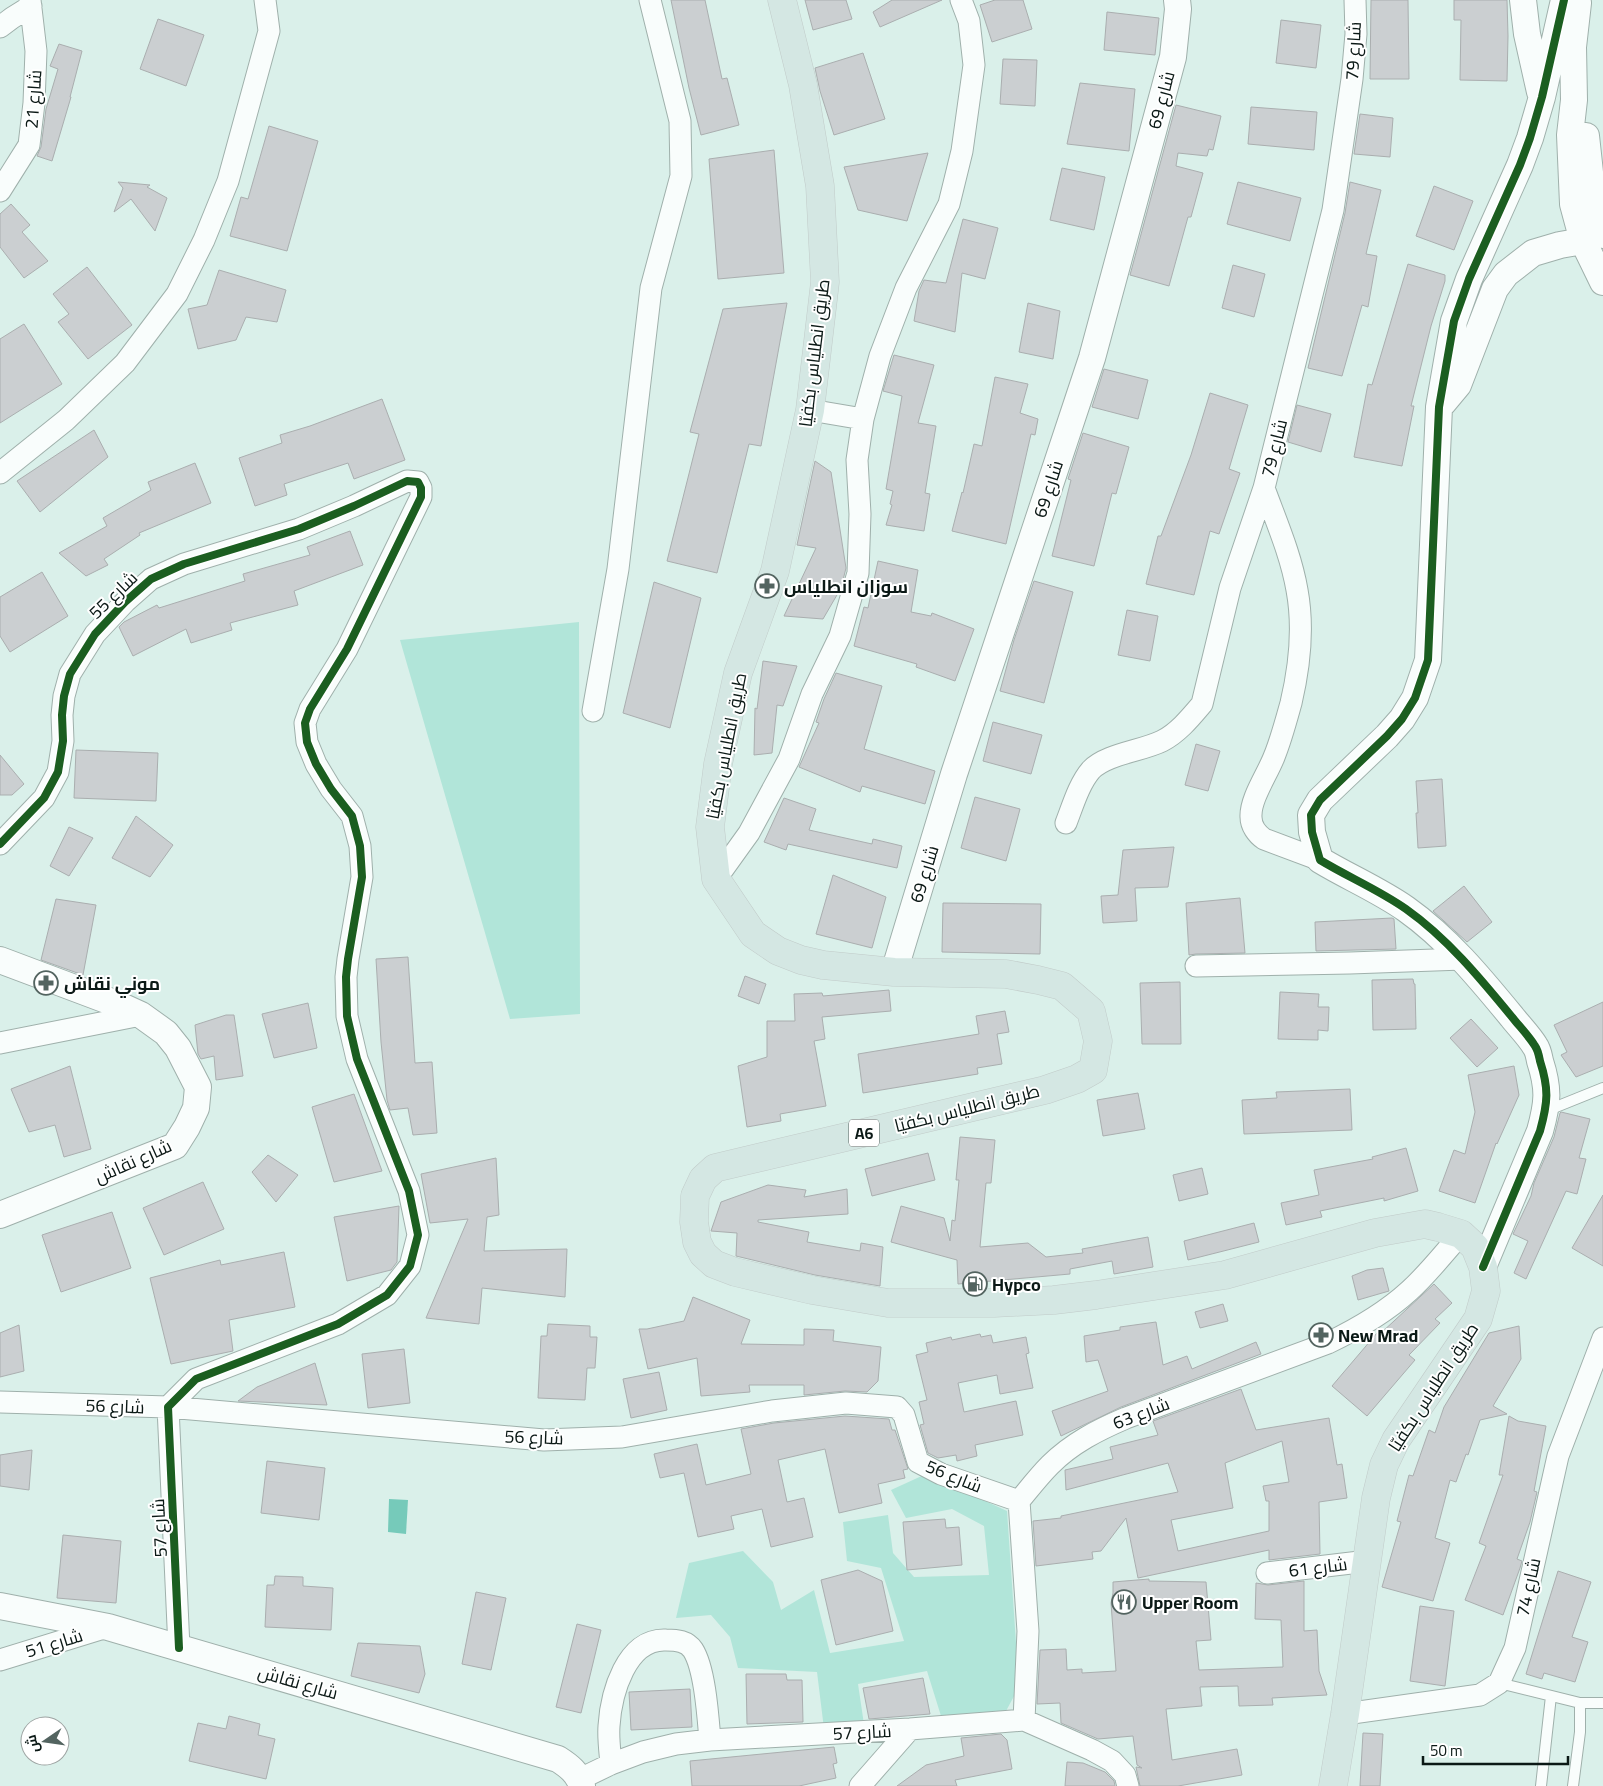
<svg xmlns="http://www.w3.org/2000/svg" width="1603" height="1786" font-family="Georgia,Cairo,serif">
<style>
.green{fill:#b1e5d9}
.water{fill:#76caba}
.building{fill:#cbcfd1;stroke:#aaaeaf;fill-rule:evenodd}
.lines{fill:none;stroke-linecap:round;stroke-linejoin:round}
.service-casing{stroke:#9fb0ab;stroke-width:12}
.minor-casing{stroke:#9fb0ab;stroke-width:23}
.tertiary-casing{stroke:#9fb0ab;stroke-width:28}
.trunk-casing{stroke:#c1cbc9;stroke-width:29}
.service{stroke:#f9fdfc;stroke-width:10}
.minor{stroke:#f9fdfc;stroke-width:21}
.tertiary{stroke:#f9fdfc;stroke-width:26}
.trunk{stroke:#d4e7e3;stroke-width:28}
.cycleway-casing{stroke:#fff;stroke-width:11}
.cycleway{stroke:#1b5e20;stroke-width:8}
.labels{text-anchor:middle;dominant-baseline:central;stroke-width:4;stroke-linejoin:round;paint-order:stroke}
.shield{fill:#fff;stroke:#545e5c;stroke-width:1}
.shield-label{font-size:16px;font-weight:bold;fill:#0b1916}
.street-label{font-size:18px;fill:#0b1916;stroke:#fff}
.poi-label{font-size:18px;font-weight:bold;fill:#0b1916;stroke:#fff;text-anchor:start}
</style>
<rect width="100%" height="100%" fill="#daf0ea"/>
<path class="green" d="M579 622 580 1014 510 1019 400 640Z
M926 1474 1007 1511 1019 1687 1006 1711 941 1716 927 1671 858 1684 865 1731 825 1737 817 1672 738 1668 730 1637 711 1615 676 1618 689 1563 743 1551 773 1582 781 1610 814 1590 830 1653 904 1641 881 1568 847 1561 843 1522 888 1515 893 1553 914 1577 989 1575 984 1526 952 1509 906 1518 891 1490Z"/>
<path class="water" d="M389 1499 408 1500 406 1534 388 1532Z"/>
<path class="building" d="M671 0H705L722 79 727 78 739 125 701 135 689 88Z
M805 0H846L852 19 813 30Z
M892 0H942L880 27 873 12Z
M995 0H1023L1032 29 992 42 980 5Z
M1371 0H1408L1409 79H1370Z
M1454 0H1507L1508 36 1507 81 1460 80 1461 20H1454Z
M1107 12 1159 18 1155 55 1104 50Z
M158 19 204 35 186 86 140 69Z
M1281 20 1321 25 1316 68 1276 63Z
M59 44 82 51 70 97H71L52 161 37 156 41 147 46 109 58 69 50 66Z
M863 53 885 119 834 135 820 91 815 68Z
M1003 59 1037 60 1035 106 1000 104Z
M1080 83 1135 89 1129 151 1067 144Z
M1176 105 1221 116 1213 150 1209 149 1207 156 1178 153 1176 166 1203 173 1191 217H1188L1169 286 1130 275Z
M1251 107 1317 112 1314 150 1248 144Z
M1360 114 1393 118 1390 157 1354 154Z
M269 126 318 141 287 251 230 236 241 197 248 199Z
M774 150 784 273 718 279 709 159Z
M928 153 907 221 858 210 844 167Z
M1062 168 1105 177 1094 230 1050 220Z
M118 182 150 185 147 187 167 198 155 231 131 199 114 212 123 188Z
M1238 182 1301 198 1290 241 1227 224Z
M1350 182 1381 190 1366 254 1377 256 1368 307 1362 305 1342 376 1308 368 1345 213Z
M1434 186 1473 201 1454 250 1416 236Z
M11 204 30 225 22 232 48 261 24 278 0 247V214Z
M963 219 998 228 985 279 962 273 955 332 914 321 919 291 924 280 946 283Z
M1408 264 1445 275V281L1431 326 1411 406H1414L1402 466 1354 457 1368 384 1372 385Z
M1233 265 1265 274 1254 317 1222 308Z
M87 267 132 325 88 359 58 322 69 314 53 294Z
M219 270 286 290 277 322 246 317 236 340 198 349 188 309 207 305Z
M787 303 761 446 749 444 717 573 667 561 699 434 690 432 723 309Z
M1028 303 1060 311 1053 359 1019 352Z
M24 324 62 384 0 423V339Z
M894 355 934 365 918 423 936 426 925 493 930 494 924 531 886 525 892 505 890 504 893 491 886 489 902 396 883 391Z
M1104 369 1148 380 1138 419 1092 407Z
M995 377 1028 384 1020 413 1038 419 1035 435 1031 434 1006 544 952 531 962 492 963 493 974 444 982 446Z
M1210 393 1248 405 1229 469 1240 473 1219 534 1210 531 1194 595 1146 584 1158 536H1161L1191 455Z
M382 399 405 460 354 479 348 463 284 484 287 495 255 506 239 458 282 443 280 435 310 426Z
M1297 405 1331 414 1321 452 1288 442Z
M94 430 108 457 40 512 17 481Z
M1083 433 1129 447 1116 494 1112 493 1094 566 1052 556 1071 480 1068 479Z
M815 461 831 472 846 568 841 588 823 619 784 616 816 548 797 545Z
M195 463 211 503 139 533 140 535 104 559 108 565 86 576 59 553 107 526 103 518 151 490 148 482Z
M350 531 363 565 294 591 298 605 230 623 232 630 191 643 186 629 133 656 119 627 124 622 157 605 159 608 245 581 243 574 310 555 307 547Z
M878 561 918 570 911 612 931 616 932 613 974 629 955 681 916 667 917 664 854 646 864 607 868 608Z
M42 572 68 616 10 652 0 636V597Z
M1034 581 1073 592 1044 703 1000 691 1014 640Z
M654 582 701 598 670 728 623 713Z
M1127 610 1158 616 1150 661 1118 655Z
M763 661 797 666 783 706 777 705 772 753 754 755 755 708 757 709Z
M836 673 882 686 864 749 935 771 925 804 862 786 860 792 799 767 819 723 816 722 824 699Z
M993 722 1042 735 1031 774 983 761Z
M1196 744 1220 751 1208 791 1185 785Z
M76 750 158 753 156 801 74 798Z
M0 755 24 784 12 795H0Z
M1442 779 1446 846 1418 848 1416 813H1418L1416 781Z
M975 797 1020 809 1006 861 961 848Z
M784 798 816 809 809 830 872 844 873 839 902 846 897 868 788 844 786 850 764 842Z
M136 816 173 845 150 877 112 858Z
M69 827 93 838 69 876 50 866Z
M1174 847 1168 887 1135 888 1137 921 1103 923 1101 896 1118 895 1123 850Z
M833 875 886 897 872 948 816 934Z
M1464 886 1492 922 1467 942 1433 911Z
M1240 898 1245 953 1196 954 1189 955 1186 903Z
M56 899 96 905 83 975 41 960Z
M943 903 1041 904 1040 954 942 952Z
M1392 918 1394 919 1396 949 1316 951 1315 922Z
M408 957 415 1063 432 1062 437 1133 413 1135 408 1108 390 1110 387 1100 381 1042 376 959Z
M745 976 766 984 759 1004 738 996Z
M1413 979 1414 984H1415L1416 1029 1373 1030 1372 980Z
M1180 982 1181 1044H1142L1140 983Z
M889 990 891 1011 822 1017 825 1039 814 1041 826 1106 780 1114 781 1121 747 1127 738 1066 767 1057V1021H795L794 994 822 993 823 996Z
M1280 992 1319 994 1318 1007H1329L1328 1031 1318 1030V1040L1278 1039Z
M1603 1002V1066L1576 1077 1561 1055 1567 1052 1554 1025Z
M308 1003 317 1048 274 1058 262 1014Z
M1005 1011 1009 1032 997 1034 1002 1064 977 1068 978 1074 863 1093 858 1054 979 1034 976 1016Z
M226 1015H234L243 1076 216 1080 214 1056 201 1059 198 1054 195 1025Z
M1471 1019 1498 1048 1477 1067 1450 1038Z
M70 1066 91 1149 64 1157 55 1125 29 1132 11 1089Z
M1514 1066 1519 1095 1497 1144 1496 1143 1475 1203 1439 1191 1454 1150 1465 1154 1475 1112 1468 1075Z
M1350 1089 1352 1130 1244 1134 1242 1100 1277 1098 1276 1092Z
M1138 1093 1145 1129 1103 1136 1097 1100Z
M354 1094 382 1171 334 1182 312 1107Z
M1561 1112 1590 1119 1579 1158 1586 1159 1577 1194 1566 1191 1526 1279 1514 1273 1528 1241 1513 1234 1531 1196 1534 1183 1554 1137 1560 1113Z
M960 1137 995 1140 991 1183H986L980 1247 1028 1243 1046 1257 1083 1253 1082 1249 1148 1237 1153 1267 1114 1274 1112 1261 1070 1269V1274L958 1284 957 1260 891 1242 901 1206 944 1218 950 1241 952 1220 955 1221 959 1180H956Z
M1406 1148 1418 1191 1384 1201V1198L1320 1211 1322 1217 1286 1225 1281 1203 1319 1195 1314 1170 1373 1159 1372 1157Z
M928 1153 935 1180 872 1196 865 1169Z
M268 1155 298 1175 276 1202 252 1172Z
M496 1158 499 1215 487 1217 484 1251 567 1249 565 1297 482 1288 479 1324 426 1318 468 1219 430 1223 421 1174Z
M1202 1168 1208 1194 1179 1201 1173 1175Z
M203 1182 224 1229 164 1255 143 1208Z
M768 1185 806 1190 804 1197 847 1189 848 1214 758 1220V1222L809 1232 807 1242 860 1251 861 1243 883 1247 880 1286 815 1275 736 1256 737 1233 711 1231 721 1202Z
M1603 1195V1266L1572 1248Z
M399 1206 397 1262 391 1270 347 1281 334 1217Z
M112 1212 131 1268 61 1292 42 1235Z
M1254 1223 1259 1242 1188 1260 1184 1241Z
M284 1252 295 1307 229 1320 233 1351 171 1364 150 1278 220 1260 221 1265Z
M1383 1268 1389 1291 1358 1300 1352 1276 1367 1270Z
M1434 1284 1452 1303 1435 1319 1440 1323 1409 1355 1415 1360 1367 1416 1332 1386 1377 1333H1381Z
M693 1297 750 1320 741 1344 804 1345V1329L834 1330 833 1341 881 1347 878 1381 867 1392 845 1391 804 1395V1385H749L750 1392 701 1396 697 1358 648 1369 639 1329H647L684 1321Z
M1223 1304 1228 1321 1200 1328 1195 1312Z
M1156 1322 1163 1365 1187 1356 1192 1369 1256 1342 1261 1354 1121 1407 1061 1436 1052 1411 1108 1391 1098 1360 1086 1362 1084 1336 1120 1330V1327Z
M548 1324 590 1326V1337H597L595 1368H587L585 1400 538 1398 541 1336H547Z
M19 1325 24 1371 0 1377V1333Z
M1519 1326 1521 1359 1493 1406 1507 1414 1480 1420 1468 1455 1466 1454 1456 1482 1450 1480 1435 1538 1450 1543 1433 1601 1382 1587 1401 1522 1397 1521 1409 1475 1413 1476 1429 1430 1435 1433 1444 1407 1489 1333Z
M980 1334 981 1337 991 1335 993 1343 1026 1337 1029 1353 1026 1354 1033 1388 1000 1394 997 1375 958 1383 964 1412 1016 1401 1023 1435 975 1445 977 1456 957 1461 956 1455 938 1458 928 1453 920 1425 924 1424 919 1402 927 1400 916 1355 928 1352 926 1343 951 1337 952 1340Z
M404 1349 410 1403 368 1408 362 1354Z
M315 1363 327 1405 238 1401 257 1387Z
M659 1372 667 1410 631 1418 623 1379Z
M1241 1389 1256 1430 1329 1418 1337 1465 1342 1464 1347 1498 1319 1502 1320 1554 1269 1560V1550L1138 1578 1126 1518 1101 1551 1092 1552 1093 1559 1036 1566 1033 1521 1061 1518V1516L1178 1492 1168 1463 1066 1490 1065 1470 1113 1459 1110 1447 1158 1435 1153 1421ZM1282 1441 1289 1482 1263 1486 1266 1501H1269V1531L1178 1551 1171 1520 1233 1508 1225 1463Z
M845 1416 889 1419 892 1430H895L908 1469 903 1470 905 1478 878 1484 882 1503 839 1513 825 1449 778 1460 787 1502 804 1498 813 1537 771 1547 762 1509 731 1516 734 1529 698 1537 684 1473 660 1478 654 1454 697 1444 706 1485 751 1474 741 1429 774 1423Z
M1509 1416 1518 1421 1546 1426 1534 1491 1537 1492 1530 1522 1517 1559 1522 1561 1520 1568 1503 1615 1465 1600 1486 1546 1479 1543 1503 1475H1499Z
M32 1450 29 1490 0 1486V1455Z
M267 1461 325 1468 319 1520 261 1513Z
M945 1519 946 1528 959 1527 962 1565 907 1570 903 1522Z
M63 1535 121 1541 116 1603 57 1598Z
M858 1570 882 1581 893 1631 836 1645 821 1580Z
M1558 1571 1591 1582 1572 1637 1588 1642 1575 1682 1544 1673 1542 1679 1526 1674Z
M275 1576 303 1577V1586L333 1588 331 1630 265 1627 267 1585H274Z
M1149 1579V1581L1206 1582 1211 1640 1196 1641 1199 1670 1283 1667 1281 1620 1255 1619 1256 1583 1268 1585 1304 1581V1631L1317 1630 1319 1671 1327 1695 1272 1698 1273 1705 1239 1706 1238 1686 1200 1687 1202 1706 1166 1709 1172 1760 1237 1749 1242 1775 1178 1786H1140L1136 1767 1142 1768 1137 1765 1133 1736 1098 1739 1061 1723 1060 1703 1037 1704 1040 1650 1066 1649 1067 1670 1082 1669V1673L1116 1671 1111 1603 1113 1593V1582Z
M476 1592 506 1598 491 1670 462 1664Z
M1420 1606 1454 1611 1445 1686 1410 1681Z
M577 1624 601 1630 581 1713 556 1707Z
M358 1643 420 1646 425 1674 419 1693 351 1676Z
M746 1674H786L787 1680H802L803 1722 747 1724Z
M923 1678 930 1714 869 1719 863 1688Z
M690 1689 692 1727 631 1730 629 1692Z
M229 1716 260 1724 258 1735 275 1739 266 1779 189 1761 198 1723 226 1729Z
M1363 1733 1383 1734 1380 1786H1360Z
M1001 1734 1007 1740 1012 1769 955 1780 957 1786H897L926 1765 964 1756 961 1738Z
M834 1747 837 1763 833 1764 836 1778 799 1786H692L690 1761Z
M1067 1762 1083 1763 1105 1772 1114 1781 1115 1786H1065Z"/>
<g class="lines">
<g class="service-casing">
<path id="service" d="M1546 1111 1603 1088
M1499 1683 1580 1703V1732L1573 1786
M1580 1703H1603
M1541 1786 1551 1696"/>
</g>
<g class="minor-casing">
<path id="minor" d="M0 27 12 18 31 6
M0 191 29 145 34 103 36 51 30 0
M863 419 880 356 906 288 949 204 962 151 974 65 969 21 961 0
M0 473 66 420 125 363 177 294 204 240 228 181 269 31 265 0
M1264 488C1276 521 1291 555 1297 590 1304 628 1300 665 1291 703 1286 721 1281 740 1274 757 1267 775 1250 799 1251 817 1251 826 1257 834 1264 839L1320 860
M593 711 618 569 651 288 681 176 680 121 650 0
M1066 823C1073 805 1079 784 1091 770 1106 754 1142 751 1162 741 1178 733 1191 717 1202 704L1230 588 1264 488 1333 210 1352 79 1356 34 1355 0
M0 844 44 798 58 772 63 741 62 715 64 696 70 674 95 634 125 602 151 579 184 564 299 529 354 506 407 481 418 482 421 488V497L347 649 310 709 305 723 307 742 316 764 331 789 352 816 360 846 362 877 348 959 346 977 347 1016 357 1059 409 1191 418 1235 410 1266 387 1295 338 1324 196 1379 168 1407 179 1648
M716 879 749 833 789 759 812 694 840 636 858 573 860 514 857 460 863 419 810 410
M1196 966 1350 963 1463 959
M0 1043 141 1015
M0 1402 168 1407 544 1440 622 1437 772 1411 846 1403 897 1407 904 1415 918 1462 941 1474 1019 1501
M1267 1573 1368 1561
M0 1660 107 1627
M1345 1714 1480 1695 1499 1683 1515 1648 1558 1456 1603 1338
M1024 1720 1028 1631 1019 1501C1029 1489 1039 1476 1050 1465 1072 1443 1098 1430 1126 1418L1328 1343C1357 1329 1385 1313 1409 1291 1428 1274 1444 1253 1461 1234
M611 1764C610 1752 608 1738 609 1726 611 1694 626 1638 666 1640 677 1640 687 1641 693 1650 705 1669 708 1717 710 1740
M580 1779 611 1764 643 1752 676 1744 710 1740 910 1729 1024 1720 1092 1750 1112 1761 1125 1775 1128 1786
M860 1786 910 1729"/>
</g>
<g class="tertiary-casing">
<path id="tertiary" d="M1523 0 1527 34 1540 92
M1578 3 1573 47 1574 100 1570 135 1573 204 1583 241 1603 282
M1586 136 1593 200 1603 235
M1443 403 1458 385 1495 289 1506 274 1533 253 1560 245 1583 241
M0 960 117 1004 141 1015 166 1033 178 1048 198 1087 196 1108 187 1127 175 1146 0 1215
M894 972 954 774 1092 358 1173 57 1178 9 1177 0
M1483 1267 1540 1131C1548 1102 1549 1089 1540 1061 1539 1056 1538 1050 1535 1046 1529 1036 1519 1026 1512 1017 1480 978 1447 938 1406 909 1379 890 1348 877 1320 860L1312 832 1311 815 1320 800 1387 736 1402 719 1415 698 1428 660 1439 407 1454 321 1469 279 1520 165 1530 138 1542 97 1564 0
M0 1606 108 1627 558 1759C569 1766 578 1773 582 1786"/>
</g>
<g class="trunk-casing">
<path id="trunk" d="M782 0 803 85 820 186 825 282 810 410 775 571 738 673 718 764 710 827 716 879 753 934 778 951 801 960 823 965 894 972 1006 974 1038 980 1062 986 1091 1011 1098 1041 1093 1070 1077 1079 1045 1090 715 1168 703 1179 695 1196 694 1222 697 1242 703 1254 714 1264 735 1272 812 1290 888 1303H994L1054 1300 1096 1295 1225 1275 1375 1233 1425 1224 1438 1227 1461 1234 1475 1247 1483 1267 1486 1291 1478 1319 1396 1440 1384 1465 1376 1498 1345 1714 1333 1786"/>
</g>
<use href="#service" class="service"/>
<use href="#minor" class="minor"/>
<use href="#tertiary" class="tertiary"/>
<use href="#trunk" class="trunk"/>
<g class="cycleway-casing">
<path id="cycleway" d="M0 844 44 798 58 772 63 741 62 715 64 696 70 674 95 634 125 602 151 579 184 564 299 529 354 506 407 481 418 482 421 488V497L347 649 310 709 305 723 307 742 316 764 331 789 352 816 360 846 362 877 348 959 346 977 347 1016 357 1059 409 1191 418 1235 410 1266 387 1295 338 1324 196 1379 168 1407 179 1648
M1483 1267 1540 1131C1548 1102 1549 1089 1540 1061 1539 1056 1538 1050 1535 1046 1529 1036 1519 1026 1512 1017 1480 978 1447 938 1406 909 1379 890 1348 877 1320 860L1312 832 1311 815 1320 800 1387 736 1402 719 1415 698 1428 660 1439 407 1454 321 1469 279 1520 165 1530 138 1542 97 1564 0"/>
</g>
<use href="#cycleway" class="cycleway"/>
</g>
<defs>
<g id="pharmacy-ring" transform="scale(1.25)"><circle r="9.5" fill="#fff" stroke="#536460" stroke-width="1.5"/><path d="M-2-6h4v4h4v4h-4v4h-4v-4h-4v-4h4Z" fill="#536460"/></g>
<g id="fuel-ring" transform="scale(1.25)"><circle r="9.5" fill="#fff" stroke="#536460" stroke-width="1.5"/><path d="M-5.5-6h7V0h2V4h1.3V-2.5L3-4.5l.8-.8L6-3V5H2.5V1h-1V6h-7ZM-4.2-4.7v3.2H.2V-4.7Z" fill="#536460"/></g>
<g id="restaurant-ring" transform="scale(1.25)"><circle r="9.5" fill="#fff" stroke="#536460" stroke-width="1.5"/><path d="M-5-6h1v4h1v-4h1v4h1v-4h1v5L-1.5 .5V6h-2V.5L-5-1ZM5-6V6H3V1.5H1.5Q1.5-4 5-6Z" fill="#536460"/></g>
</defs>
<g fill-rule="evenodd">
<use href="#pharmacy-ring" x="767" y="586"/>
<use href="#pharmacy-ring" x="46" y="983"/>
<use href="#fuel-ring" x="975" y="1284"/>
<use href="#pharmacy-ring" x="1321" y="1335"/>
<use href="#restaurant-ring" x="1124" y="1602"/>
</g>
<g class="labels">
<rect class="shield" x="849" y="1119.5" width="30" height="27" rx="4"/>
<g class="shield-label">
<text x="864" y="1133">A6</text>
</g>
<g class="street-label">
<text transform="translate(1353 51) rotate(-87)">شارع 79</text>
<text transform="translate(33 99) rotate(-86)">شارع 21</text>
<text transform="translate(1161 100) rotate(-75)">شارع 69</text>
<text transform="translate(814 353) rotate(-83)">طريق انطلياس بكفيّا</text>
<text transform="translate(1274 448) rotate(-76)">شارع 79</text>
<text transform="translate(1048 489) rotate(-72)">شارع 69</text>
<text transform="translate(113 595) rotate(-44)">شارع 55</text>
<text transform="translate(726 746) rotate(-79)">طريق انطلياس بكفيّا</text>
<text transform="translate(924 874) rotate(-73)">شارع 69</text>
<text transform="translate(967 1108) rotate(-14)">طريق انطلياس بكفيّا</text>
<text transform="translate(133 1161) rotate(-24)">شارع نقاش</text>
<text transform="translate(1433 1387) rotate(-57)">طريق انطلياس بكفيّا</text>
<text transform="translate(115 1406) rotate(2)">شارع 56</text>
<text transform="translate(1141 1413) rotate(-21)">شارع 63</text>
<text transform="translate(534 1437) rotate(2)">شارع 56</text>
<text transform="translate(954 1476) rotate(22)">شارع 56</text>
<text transform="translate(159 1528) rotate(-93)">شارع 57</text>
<text transform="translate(1318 1567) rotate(-7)">شارع 61</text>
<text transform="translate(1528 1587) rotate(-78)">شارع 74</text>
<text transform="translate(54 1643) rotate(-17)">شارع 51</text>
<text transform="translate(298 1682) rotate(16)">شارع نقاش</text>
<text transform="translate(862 1732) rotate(-3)">شارع 57</text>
</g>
<g class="poi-label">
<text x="784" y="586">سوزان انطلياس</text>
<text x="64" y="983">موني نقاش</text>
<text x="992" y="1284">Hypco</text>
<text x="1338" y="1335">New Mrad</text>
<text x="1142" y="1602">Upper Room</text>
</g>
</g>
<g transform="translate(45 1741) rotate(257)"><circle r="24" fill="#ffffff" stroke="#9da3a2"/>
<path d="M0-4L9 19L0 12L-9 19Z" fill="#536460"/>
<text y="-8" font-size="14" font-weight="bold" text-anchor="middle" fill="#0b1916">ش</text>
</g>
<path d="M1423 1756v8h145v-8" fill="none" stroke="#0b1916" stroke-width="2.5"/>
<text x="1430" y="1756" font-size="15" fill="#0b1916" stroke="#ffffff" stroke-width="4" paint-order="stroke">50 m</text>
</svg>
